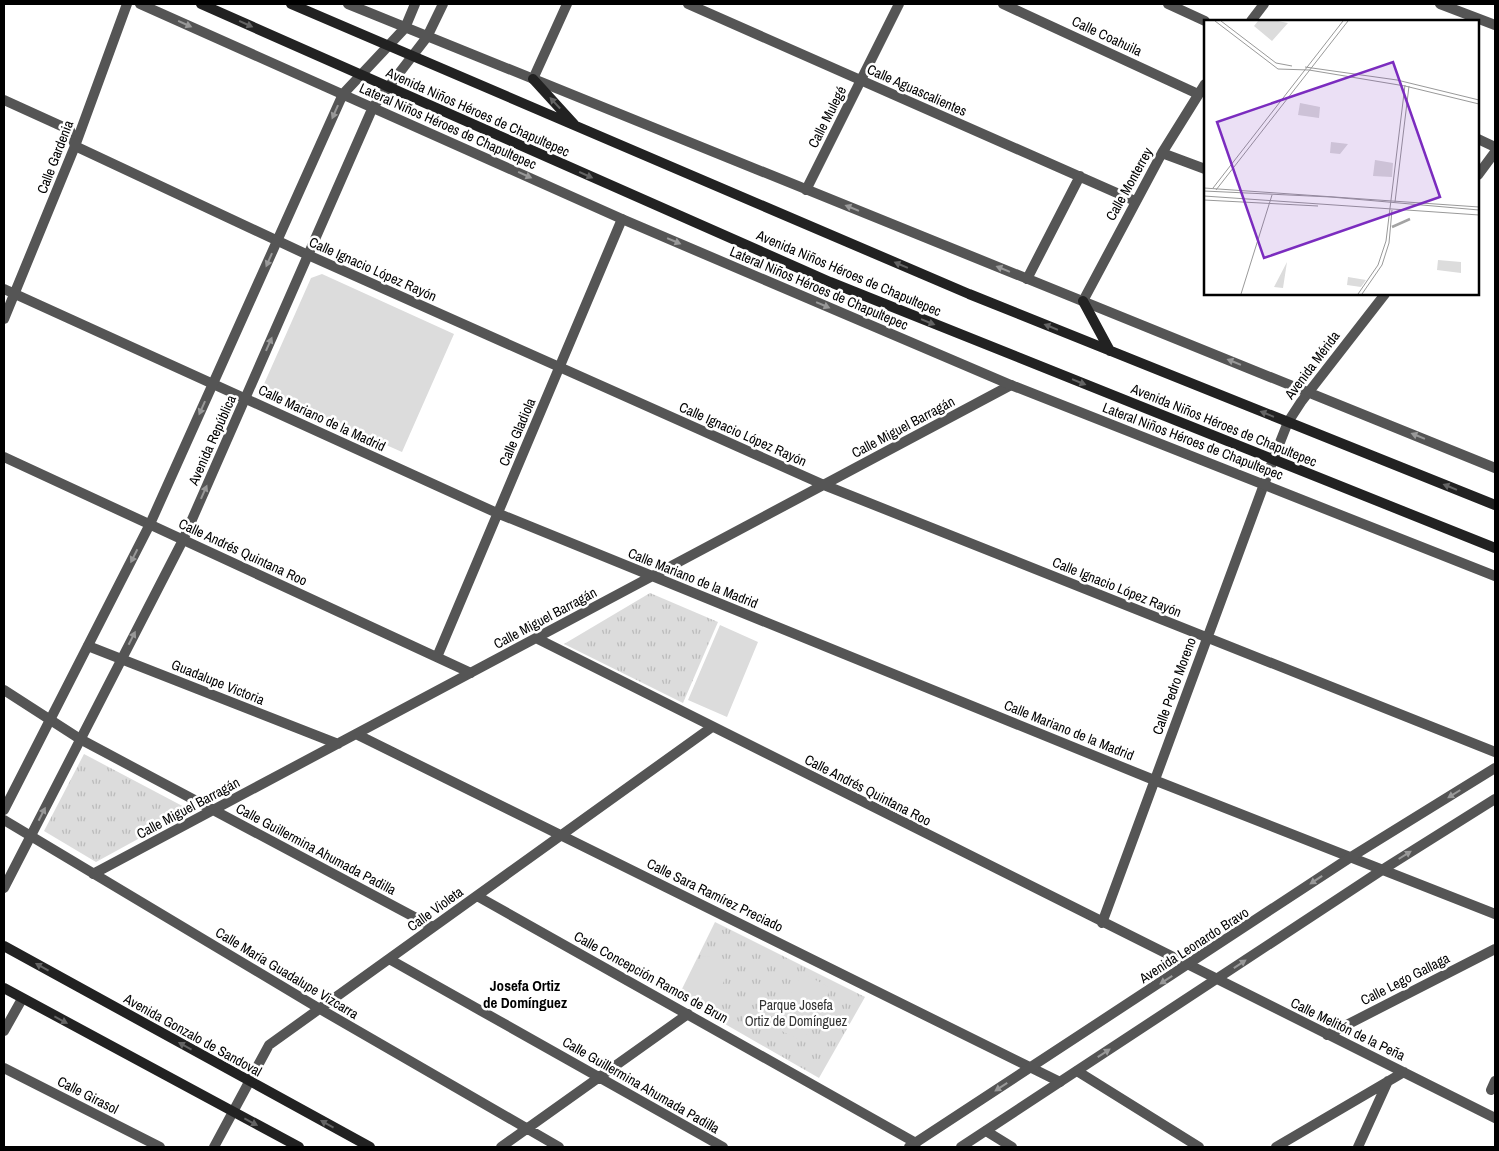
<svg xmlns="http://www.w3.org/2000/svg" width="1499" height="1151" font-family="'Archivo Narrow',sans-serif">
<style>
.park{fill:url(#park-tufts)}
.pitch{fill:#dcdcdc}
.lines{fill:none;stroke-linecap:round;stroke-linejoin:round}
.minor{stroke:#555;stroke-width:10}
.tertiary{stroke:#555;stroke-width:10}
.secondary{stroke:#222;stroke-width:10}
.oneway{fill:#999}
.oneway2{fill:#646464}
.labels{text-anchor:middle;dominant-baseline:central;stroke-width:5;stroke-linejoin:round;paint-order:stroke}
.street-label{font-size:14px;fill:#000;stroke:#fff}
.park-label{font-size:14px;fill:#333;stroke:#fff}
.neighbourhood-label{font-size:15px;font-weight:bold;fill:#000;stroke:#fff}
.inset-river{fill:none;stroke:#a3a3a3;stroke-width:2.5}
.inset-road{fill:none;stroke:#999;stroke-width:1}
.view{fill:#7b2cbf;fill-opacity:0.15;stroke:#7b2cbf;stroke-width:2.5}
.inset-edge{fill:none;stroke:#000;stroke-width:2.5}
</style>
<defs>
<pattern id="park-tufts" width="24" height="20" patternUnits="userSpaceOnUse" patternTransform="scale(1.25)"><rect width="24" height="20" fill="#dcdcdc"/><path d="M3 7l-1-3M5 7V3M7 7l1-3M15 17l-1-3M17 17v-4M19 17l1-3" fill="none" stroke="#bbb"/></pattern>
</defs>
<rect width="100%" height="100%" fill="#fff"/>
<path class="park" d="M650 593 718 622 683 703 564 644Z
M84 754 190 810H191L96 862 44 831Z
M715 922 865 997 819 1078 678 997Z"/>
<path class="pitch" d="M322 274 454 334 402 452 269 393 264 384 311 278Z
M720 625 758 642 727 717 688 700Z
M702 956 711 957 731 967 709 1011 682 997Z
M802 973 831 988 803 1042 774 1027Z"/>
<g class="lines">
<path class="minor" d="M688 4 1135 201
M1003 4 1198 94
M1168 4 1205 21
M1440 4 1495 25
M1251 21 1264 4
M533 79 567 4
M4 100 70 130 75 146 308 255 824 485 1495 752
M1478 139 1495 147
M1162 153 1205 169
M806 190 899 4
M1027 279 1080 176
M4 289 497 513 1154 780 1495 914
M1083 301 1162 153 1205 84
M4 319 75 146 127 4
M4 457 471 673
M536 638 1495 1118
M88 646 338 744
M437 657 622 219
M4 690 80 739 433 927
M356 734 1060 1082
M4 820 320 1009 559 1147
M93 874 1011 385
M477 896 916 1143
M1102 923 1273 460
M389 959 723 1147
M4 1031 22 999
M1327 1035 1495 949
M4 1068 160 1147
M1077 1071 1199 1147
M1491 1090 1495 1081
M986 1131 1012 1147
M214 1147 269 1045 712 727
M501 1147 688 1014
M1276 1147 1404 1072
M1358 1147 1388 1081"/>
<path class="tertiary" d="M140 4 622 219 1011 385 1495 576
M348 4 1495 468
M1478 175 1495 152
M1273 460 1288 422 1301 402 1385 294
M4 810 150 524 343 94 405 28 415 4
M4 888 183 540 373 107 427 37 443 4
M909 1147 1351 857 1495 768
M961 1147 1382 870 1495 799"/>
<path class="secondary" d="M201 4 830 282 1495 548
M291 4 969 294 1495 505
M533 79 574 124
M1083 301 1110 351
M4 946 370 1147
M4 988 299 1147"/>
</g>
<defs><path id="oneway-solid" d="M-6-.8H1V-3.2L6.5 0L1 3.2V.8H-6Z" transform="scale(1.25)"/></defs>
<g class="oneway">
<use href="#oneway-solid" transform="translate(185 24) rotate(24)"/>
<use href="#oneway-solid" transform="translate(335 112) rotate(114)"/>
<use href="#oneway-solid" transform="translate(525 175) rotate(24)"/>
<use href="#oneway-solid" transform="translate(852 208) rotate(-158)"/>
<use href="#oneway-solid" transform="translate(674 241) rotate(23)"/>
<use href="#oneway-solid" transform="translate(269 260) rotate(114)"/>
<use href="#oneway-solid" transform="translate(1003 269) rotate(-158)"/>
<use href="#oneway-solid" transform="translate(823 305) rotate(23)"/>
<use href="#oneway-solid" transform="translate(269 344) rotate(-66)"/>
<use href="#oneway-solid" transform="translate(1234 362) rotate(-158)"/>
<use href="#oneway-solid" transform="translate(202 408) rotate(114)"/>
<use href="#oneway-solid" transform="translate(1418 436) rotate(-158)"/>
<use href="#oneway-solid" transform="translate(204 492) rotate(-66)"/>
<use href="#oneway-solid" transform="translate(134 556) rotate(117)"/>
<use href="#oneway-solid" transform="translate(132 638) rotate(-63)"/>
<use href="#oneway-solid" transform="translate(1454 794) rotate(148)"/>
<use href="#oneway-solid" transform="translate(42 814) rotate(-63)"/>
<use href="#oneway-solid" transform="translate(1405 855) rotate(-32)"/>
<use href="#oneway-solid" transform="translate(1316 880) rotate(146)"/>
<use href="#oneway-solid" transform="translate(1240 964) rotate(-34)"/>
<use href="#oneway-solid" transform="translate(1166 980) rotate(147)"/>
<use href="#oneway-solid" transform="translate(1104 1053) rotate(-33)"/>
<use href="#oneway-solid" transform="translate(1001 1087) rotate(147)"/>
</g>
<g class="oneway2">
<use href="#oneway-solid" transform="translate(246 24) rotate(24)"/>
<use href="#oneway-solid" transform="translate(555 103) rotate(-133)"/>
<use href="#oneway-solid" transform="translate(586 175) rotate(24)"/>
<use href="#oneway-solid" transform="translate(901 265) rotate(-157)"/>
<use href="#oneway-solid" transform="translate(928 322) rotate(22)"/>
<use href="#oneway-solid" transform="translate(1051 327) rotate(-158)"/>
<use href="#oneway-solid" transform="translate(1079 382) rotate(22)"/>
<use href="#oneway-solid" transform="translate(1267 414) rotate(-158)"/>
<use href="#oneway-solid" transform="translate(1450 487) rotate(-158)"/>
<use href="#oneway-solid" transform="translate(42 967) rotate(-151)"/>
<use href="#oneway-solid" transform="translate(61 1020) rotate(28)"/>
<use href="#oneway-solid" transform="translate(185 1046) rotate(-151)"/>
<use href="#oneway-solid" transform="translate(251 1122) rotate(28)"/>
<use href="#oneway-solid" transform="translate(327 1124) rotate(-151)"/>
</g>
<g class="labels">
<g class="street-label">
<text transform="translate(1107 36) rotate(25)">Calle Coahuila</text>
<text transform="translate(917 90) rotate(24)">Calle Aguascalientes</text>
<text transform="translate(478 112) rotate(24)">Avenida Niños Héroes de Chapultepec</text>
<text transform="translate(827 117) rotate(-63)">Calle Mulegé</text>
<text transform="translate(448 126) rotate(24)">Lateral Niños Héroes de Chapultepec</text>
<text transform="translate(55 157) rotate(-69)">Calle Gardenia</text>
<text transform="translate(1129 184) rotate(-61)">Calle Monterrey</text>
<text transform="translate(373 269) rotate(24)">Calle Ignacio López Rayón</text>
<text transform="translate(849 273) rotate(23)">Avenida Niños Héroes de Chapultepec</text>
<text transform="translate(819 288) rotate(23)">Lateral Niños Héroes de Chapultepec</text>
<text transform="translate(1312 365) rotate(-53)">Avenida Mérida</text>
<text transform="translate(322 418) rotate(25)">Calle Mariano de la Madrid</text>
<text transform="translate(1224 425) rotate(22)">Avenida Niños Héroes de Chapultepec</text>
<text transform="translate(903 427) rotate(-28)">Calle Miguel Barragán</text>
<text transform="translate(517 432) rotate(-67)">Calle Gladiola</text>
<text transform="translate(743 434) rotate(24)">Calle Ignacio López Rayón</text>
<text transform="translate(212 440) rotate(-66)">Avenida República</text>
<text transform="translate(1193 441) rotate(21)">Lateral Niños Héroes de Chapultepec</text>
<text transform="translate(243 552) rotate(25)">Calle Andrés Quintana Roo</text>
<text transform="translate(693 578) rotate(22)">Calle Mariano de la Madrid</text>
<text transform="translate(1117 587) rotate(22)">Calle Ignacio López Rayón</text>
<text transform="translate(545 618) rotate(-28)">Calle Miguel Barragán</text>
<text transform="translate(218 682) rotate(22)">Guadalupe Victoria</text>
<text transform="translate(1174 686) rotate(-70)">Calle Pedro Moreno</text>
<text transform="translate(1069 730) rotate(22)">Calle Mariano de la Madrid</text>
<text transform="translate(868 790) rotate(27)">Calle Andrés Quintana Roo</text>
<text transform="translate(188 808) rotate(-28)">Calle Miguel Barragán</text>
<text transform="translate(316 849) rotate(28)">Calle Guillermina Ahumada Padilla</text>
<text transform="translate(715 895) rotate(26)">Calle Sara Ramírez Preciado</text>
<text transform="translate(435 909) rotate(-36)">Calle Violeta</text>
<text transform="translate(1194 945) rotate(-33)">Avenida Leonardo Bravo</text>
<text transform="translate(287 973) rotate(31)">Calle María Guadalupe Vizcarra</text>
<text transform="translate(651 977) rotate(29)">Calle Concepción Ramos de Brun</text>
<text transform="translate(1405 979) rotate(-27)">Calle Lego Gallaga</text>
<text transform="translate(1348 1029) rotate(26)">Calle Melitón de la Peña</text>
<text transform="translate(193 1035) rotate(29)">Avenida Gonzalo de Sandoval</text>
<text transform="translate(641 1085) rotate(30)">Calle Guillermina Ahumada Padilla</text>
<text transform="translate(88 1095) rotate(27)">Calle Girasol</text>
</g>
<g class="park-label">
<text x="796" y="1005">Parque Josefa<tspan x="796" dy="16">Ortiz de Domínguez</tspan></text>
</g>
<g class="neighbourhood-label">
<text x="525" y="985">Josefa Ortiz<tspan x="525" dy="17">de Domínguez</tspan></text>
</g>
</g>
<g transform="translate(1204 20)">
<rect width="275" height="275" fill="#fff"/>
<path d="M54 1H74L84 3 68 21 50 6ZM96 83 116 87 115 98 94 95ZM127 122 144 124 136 134 126 133ZM234 240 257 242V253L233 250ZM83 242 79 268 70 267ZM144 257 162 260 157 267 143 265Z" fill="#dcdcdc"/>
<path d="M171 140 189 143 188 157 169 156Z" fill="#dcdcdc"/>
<path class="inset-river" d="M188 207 206 199"/>
<path class="inset-road" d="M11 1 74 49 105 50 201 66 275 84M17 1 72 43 88 46M101 47 193 60 275 80M0 168 275 187M9 168 139 1M12 170 144 1M0 171 127 177 275 190M0 176 275 195M0 180 114 186M191 182 205 66M37 274 68 175M154 274 174 245 182 221 201 65M158 274 178 245 185 223 188 190"/>
<path class="view" d="M189 42 236 177 60 238 13 102Z"/>
<rect width="275" height="275" class="inset-edge"/>
</g>
<rect width="1499" height="1151" fill="none" stroke="#000000" stroke-width="10"/>
</svg>
